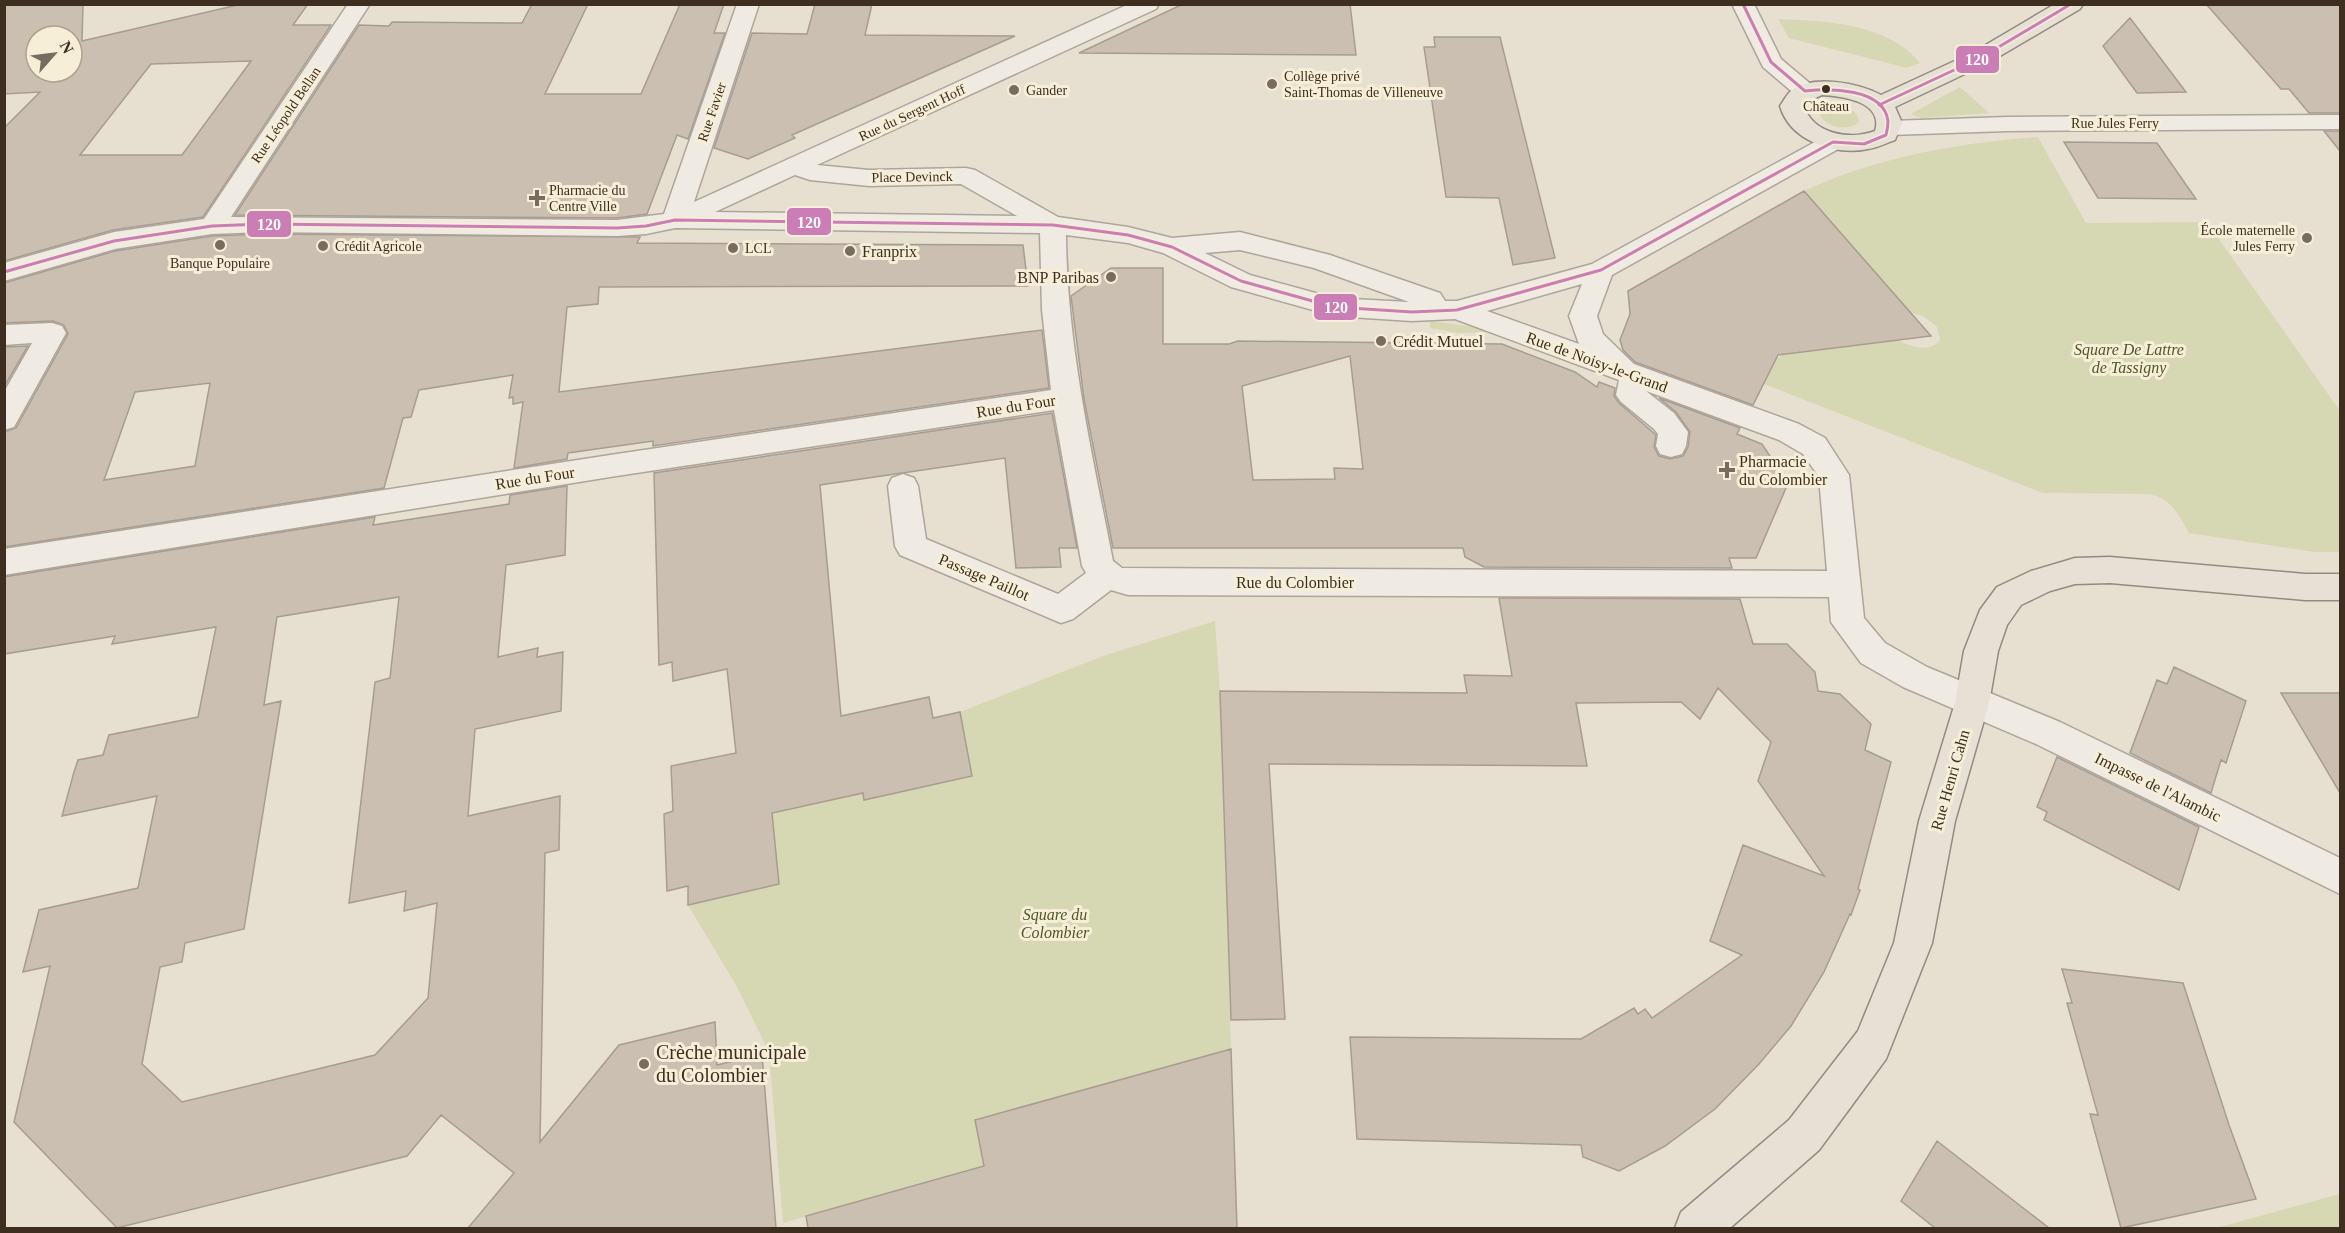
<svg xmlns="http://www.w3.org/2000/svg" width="2345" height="1233" font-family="'Times New Roman',serif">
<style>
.green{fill:#d6d7b3}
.building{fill:#cbbfb2;stroke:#a89c90;stroke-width:1.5;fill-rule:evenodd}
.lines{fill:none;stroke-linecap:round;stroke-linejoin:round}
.minor-casing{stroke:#ada599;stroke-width:3}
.major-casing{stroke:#928b80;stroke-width:3}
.minor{fill:#efebe3;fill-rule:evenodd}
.major{fill:#e6e1d4;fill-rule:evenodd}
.bus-1-casing{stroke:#f7eed8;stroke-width:6}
.bus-1{stroke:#cb7eb6;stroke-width:3}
.poi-dot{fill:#786c5e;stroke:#f7eed8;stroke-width:2}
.bus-dot{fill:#3d2e20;stroke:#f7eed8;stroke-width:2}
.labels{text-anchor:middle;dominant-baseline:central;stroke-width:6;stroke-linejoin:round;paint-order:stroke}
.far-poi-label{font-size:14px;fill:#3d2e20;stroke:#f7eed8;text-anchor:start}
.bus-label{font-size:14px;fill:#3d2e20;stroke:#f7eed8}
.far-street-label{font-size:14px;fill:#3d2e20;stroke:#f7eed8}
.poi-label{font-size:16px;fill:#3d2e20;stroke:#f7eed8;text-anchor:start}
.park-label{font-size:16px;font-style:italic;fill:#4d5a26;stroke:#f7eed8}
.street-label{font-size:16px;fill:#3d2e20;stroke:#f7eed8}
.near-poi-label{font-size:20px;fill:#3d2e20;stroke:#f7eed8;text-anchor:start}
.line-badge{stroke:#f7eed8;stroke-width:2}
.badge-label{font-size:16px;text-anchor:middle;font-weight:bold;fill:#fff}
</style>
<rect width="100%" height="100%" fill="#e7e0d1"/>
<path class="green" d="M1778 19C1825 21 1888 23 1920 63L1907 68 1789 38Z
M1960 87 1989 113 1921 118 1911 114Z
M1830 104C1842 104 1854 107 1859 119L1858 123C1846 132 1821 127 1818 110Z
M2038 137 2086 223 2207 222 2340 411V552H2315L2189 533C2179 515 2171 498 2149 494L2043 493 1764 384 1775 360 1783 355 1897 340C1910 346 1929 354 1940 340L1937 327 1923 316 1911 313 1804 191C1877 157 1958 143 2038 137Z
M1430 321 1474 327 1491 332 1458 333 1430 328Z
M1215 621 1220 691 1231 1049 976 1120 984 1166 783 1223 769 1052 736 985 688 905 779 884 761 815 863 793 864 800 972 776 960 712 1103 656Z
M2340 1194V1228H2216Z"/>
<path class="building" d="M4 4H83L82 41 242 4H308L293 25H331L203 217 113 230 4 261V128L40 92 4 94ZM36 36H72V72H36ZM251 61 182 155H80L151 64Z
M532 4H588L545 94H641L680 4H724L714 33H725L688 139 677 135 647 214 617 218 235 215 359 25 389 26 392 22 522 23Z
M815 4H872L865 35 1015 36 792 135 795 138 748 159 714 148 752 33 807 34Z
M1183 4H1350L1356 55 1079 53Z
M2206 4H2340V113H2309L2289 89H2281Z
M2130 18 2186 92 2137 93 2103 46Z
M1434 37H1500L1555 258 1513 265 1499 198 1446 197 1424 47H1435Z
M2324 131H2340V151Z
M2064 142 2157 143 2196 199 2098 198Z
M1804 191 1931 336 1778 355 1753 405 1635 362 1623 350 1620 340 1630 314 1628 291Z
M264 234 640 237 637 243 1023 245 1028 286 599 287 598 304 567 307 559 392 1042 330 1049 388 653 446V441L568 453 567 459 514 468 523 402 513 404V397L509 398 513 375 419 390 411 417 403 418 384 488 4 547V432L16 428 68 334 64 325 53 321 4 323V283L115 251 212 236ZM210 383 195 466 104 480 135 392Z
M1111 268H1163V344H1229L1238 341 1502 344 1575 372 1597 387 1599 382 1615 388 1614 396 1619 403 1656 435 1654 447 1659 456 1670 459 1683 456 1688 447 1690 432 1676 412 1659 398 1740 428 1737 434 1762 444 1782 474 1780 477 1789 481 1756 558H1729L1732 568 1484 567 1465 557 1463 548H1113L1084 399 1071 296ZM1350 356 1363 469 1334 468 1335 479 1253 480 1242 386Z
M28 346 4 387V347Z
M1052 413 1077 548H1059L1061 567 1016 568 1005 458 820 485 841 716 929 697 933 718 960 712 972 776 864 800 863 793 772 813 779 884 688 905V886L667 891 664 814 673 811 671 766 736 753 727 669 673 681 672 662 659 665 654 473Z
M567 486 565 555 506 565 498 657 538 648 537 657 563 652 561 711 475 729 468 816 560 796 559 850 545 853 540 1142 619 1045 715 1022 717 1065 762 1054 776 1228H468L514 1173 441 1115 407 1156 117 1228 14 1122 50 966 23 972 39 910 138 888 157 796 62 816 74 772 78 760 103 755 109 735 198 717 216 627 112 644 115 636 4 654V577L375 517 373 525 509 504 510 495ZM399 597 390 678 375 682 349 903 406 891 404 911 437 903 428 998 375 1055 182 1102 142 1064 160 967 182 962 185 943 244 929 281 701 264 705 277 617Z
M1499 598 1740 599 1753 644H1787L1815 672 1818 691 1840 694 1871 724 1865 750 1891 762 1858 889 1860 890 1851 915 1850 914 1824 972 1791 1026 1759 1064 1715 1109 1665 1146 1619 1171 1583 1157 1581 1145 1357 1139 1350 1037 1581 1039 1634 1008 1638 1014 1645 1009 1652 1018 1742 955 1710 941 1743 845 1824 876 1758 781 1771 742 1718 688 1700 719 1681 702 1576 703 1587 766 1269 764 1285 1019 1231 1020 1220 691 1467 693 1464 675 1512 676Z
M2174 667 2246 701 2226 763 2221 760 2211 793 2130 753 2157 680 2167 684Z
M2281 693H2340V793Z
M2057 757 2199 827 2179 890 2044 820 2047 812 2037 807Z
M2062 969 2183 983 2229 1125 2256 1199 2121 1228 2090 1114 2098 1115 2067 1003H2072Z
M1231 1049 1237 1228H808L806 1216 984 1166 975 1120Z
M1937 1141 2049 1228H1935L1901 1201Z"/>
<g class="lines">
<g class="minor-casing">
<path id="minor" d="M348 4H370L231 217 617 220 664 214 737 4H759L694 202 1129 4H1159L1156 9 817 165 869 170 966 168 975 170 1058 217 1128 227 1172 238 1240 232 1330 255 1440 293 1445 301H1457L1592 264 1824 137 1833 135 1842 137 1845 142 1842 147 1612 275 1597 316 1603 334 1634 364 1799 424 1825 438 1849 475 1864 618 1885 643 1927 667 2060 722 2340 858V894L2036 744 1903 687 1861 663 1831 622 1829 597 1128 595 1111 590 1073 619 1061 623 900 555 895 546 888 486 892 478 903 474 914 478 918 486 926 539 1058 594 1086 573 1082 566 1054 410 610 477 4 575V549L610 455 1051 390 1042 310 1040 233 675 228 646 234 617 236 264 232 212 234 115 249 4 281V263L114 232 204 219ZM795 175 810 180 869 186 961 184 1017 216 715 212ZM1066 235 1128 243 1163 253 1231 287 1334 316 1412 321 1455 319 1619 380 1616 395 1621 402 1654 429 1658 434 1656 446 1660 454 1671 457 1682 454 1686 446 1688 432 1674 413 1646 391 1779 440 1803 454 1819 477 1827 571 1122 568 1113 561C1092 453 1067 346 1066 235ZM1240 250 1314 268 1409 302 1334 298 1250 275 1205 253ZM1582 284 1569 316 1579 344 1487 311Z
M1732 4H1754L1781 59 1813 86 1817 91 1813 96 1805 98 1797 96 1763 67Z
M2340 115V129L2007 131 1890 135 1881 133 1878 128 1881 123 1890 121 2007 117Z
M52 323 62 326 66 333 14 427 4 430V392L32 343 4 345V325Z"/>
</g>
<g class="major-casing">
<path id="major" d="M2055 4H2083L2080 9 1988 63 1895 107 1902 123 1895 140C1886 143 1877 148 1868 149 1835 156 1790 141 1780 106 1783 102 1787 94 1791 91 1812 74 1859 83 1881 95L1972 53ZM1822 95C1843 96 1884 102 1875 131 1851 140 1813 135 1804 106L1808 101Z
M2110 557 2305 574H2340V600H2305L2110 583 2075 584 2050 591 2021 605 2007 625 1998 651 1989 703 1955 821 1932 943 1886 1059 1819 1150 1730 1228H1675L1681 1212 1789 1120 1858 1031 1894 943 1919 821 1955 703 1964 651 1980 610 1997 587 2031 571 2075 558Z"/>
</g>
<use href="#minor" class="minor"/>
<use href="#major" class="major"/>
<g class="bus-1-casing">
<path id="bus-1" d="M1879 105 1980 58 2071 4
M4 272 114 241 212 226 264 224 617 228 646 226 675 220 1053 225 1128 235 1172 247 1241 281 1334 307 1412 312 1457 310 1601 270 1833 142 1864 144 1886 135C1887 131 1888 125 1888 121 1884 88 1829 88 1805 91L1771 62 1743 4"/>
</g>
<use href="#bus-1" class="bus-1"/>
</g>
<g class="poi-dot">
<circle cx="1272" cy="84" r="6"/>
<circle cx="1014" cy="90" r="6"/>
<path d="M534 189h6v6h6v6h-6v6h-6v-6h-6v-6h6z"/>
<circle cx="2307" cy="238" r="6"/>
<circle cx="220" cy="245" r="6"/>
<circle cx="323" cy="246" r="6"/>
<circle cx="733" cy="248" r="6"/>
<circle cx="850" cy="251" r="6"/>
<circle cx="1111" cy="277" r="6"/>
<circle cx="1381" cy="341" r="6"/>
<path d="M1724 461h6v6h6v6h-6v6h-6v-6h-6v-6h6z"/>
<circle cx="644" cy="1064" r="6"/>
</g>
<circle class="bus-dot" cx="1826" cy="89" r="5"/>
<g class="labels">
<g class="far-poi-label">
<text x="1284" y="76">Collège privé<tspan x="1284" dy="16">Saint-Thomas de Villeneuve</tspan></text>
<text x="1026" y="90">Gander</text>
<text x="549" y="190">Pharmacie du<tspan x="549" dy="16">Centre Ville</tspan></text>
<text x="2295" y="230" text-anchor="end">École maternelle<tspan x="2295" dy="16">Jules Ferry</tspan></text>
<text x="335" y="246">Crédit Agricole</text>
<text x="745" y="248">LCL</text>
<text x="220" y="263" text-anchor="middle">Banque Populaire</text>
</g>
<g class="bus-label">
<text x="1826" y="106">Château</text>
</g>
<g class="far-street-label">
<text transform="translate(712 112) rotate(-71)">Rue Favier</text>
<text transform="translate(912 113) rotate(-25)">Rue du Sergent Hoff</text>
<text transform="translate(286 115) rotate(-56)">Rue Léopold Bellan</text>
<text x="2115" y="123">Rue Jules Ferry</text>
<text transform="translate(912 177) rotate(-1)">Place Devinck</text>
</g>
<g class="poi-label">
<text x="862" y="251">Franprix</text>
<text x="1099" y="277" text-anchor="end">BNP Paribas</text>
<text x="1393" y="341">Crédit Mutuel</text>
<text x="1739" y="461">Pharmacie<tspan x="1739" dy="18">du Colombier</tspan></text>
</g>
<g class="park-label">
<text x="2129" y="349">Square De Lattre<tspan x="2129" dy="18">de Tassigny</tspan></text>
<text x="1055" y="914">Square du<tspan x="1055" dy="18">Colombier</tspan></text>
</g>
<g class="street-label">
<text transform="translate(1597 362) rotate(20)">Rue de Noisy-le-Grand</text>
<text transform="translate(1016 406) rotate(-9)">Rue du Four</text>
<text transform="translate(535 478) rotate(-9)">Rue du Four</text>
<text transform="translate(984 577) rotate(23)">Passage Paillot</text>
<text x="1295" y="582">Rue du Colombier</text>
<text transform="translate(1950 780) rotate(-74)">Rue Henri Cahn</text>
<text transform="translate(2158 787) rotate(26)">Impasse de l'Alambic</text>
</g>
<g class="near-poi-label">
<text x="656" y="1052">Crèche municipale<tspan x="656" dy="23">du Colombier</tspan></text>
</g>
</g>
<g class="line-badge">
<rect x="1955" y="45" width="45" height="29" rx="6" fill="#cb7eb6"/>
<rect x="786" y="207" width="46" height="29" rx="6" fill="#cb7eb6"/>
<rect x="246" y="210" width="46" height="28" rx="6" fill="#cb7eb6"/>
<rect x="1313" y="293" width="45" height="28" rx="6" fill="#cb7eb6"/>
</g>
<g class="badge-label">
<text x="1977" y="65">120</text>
<text x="809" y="228">120</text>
<text x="269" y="230">120</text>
<text x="1336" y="313">120</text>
</g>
<rect width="2345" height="1233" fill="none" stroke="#3d2e20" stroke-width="12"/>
<g transform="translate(54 54) rotate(62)"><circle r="28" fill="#f7eed8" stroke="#ada18e" stroke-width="1.5"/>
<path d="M0-4.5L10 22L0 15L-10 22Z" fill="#786c5e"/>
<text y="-9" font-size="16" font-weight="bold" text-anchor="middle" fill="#3d2e20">N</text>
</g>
</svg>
